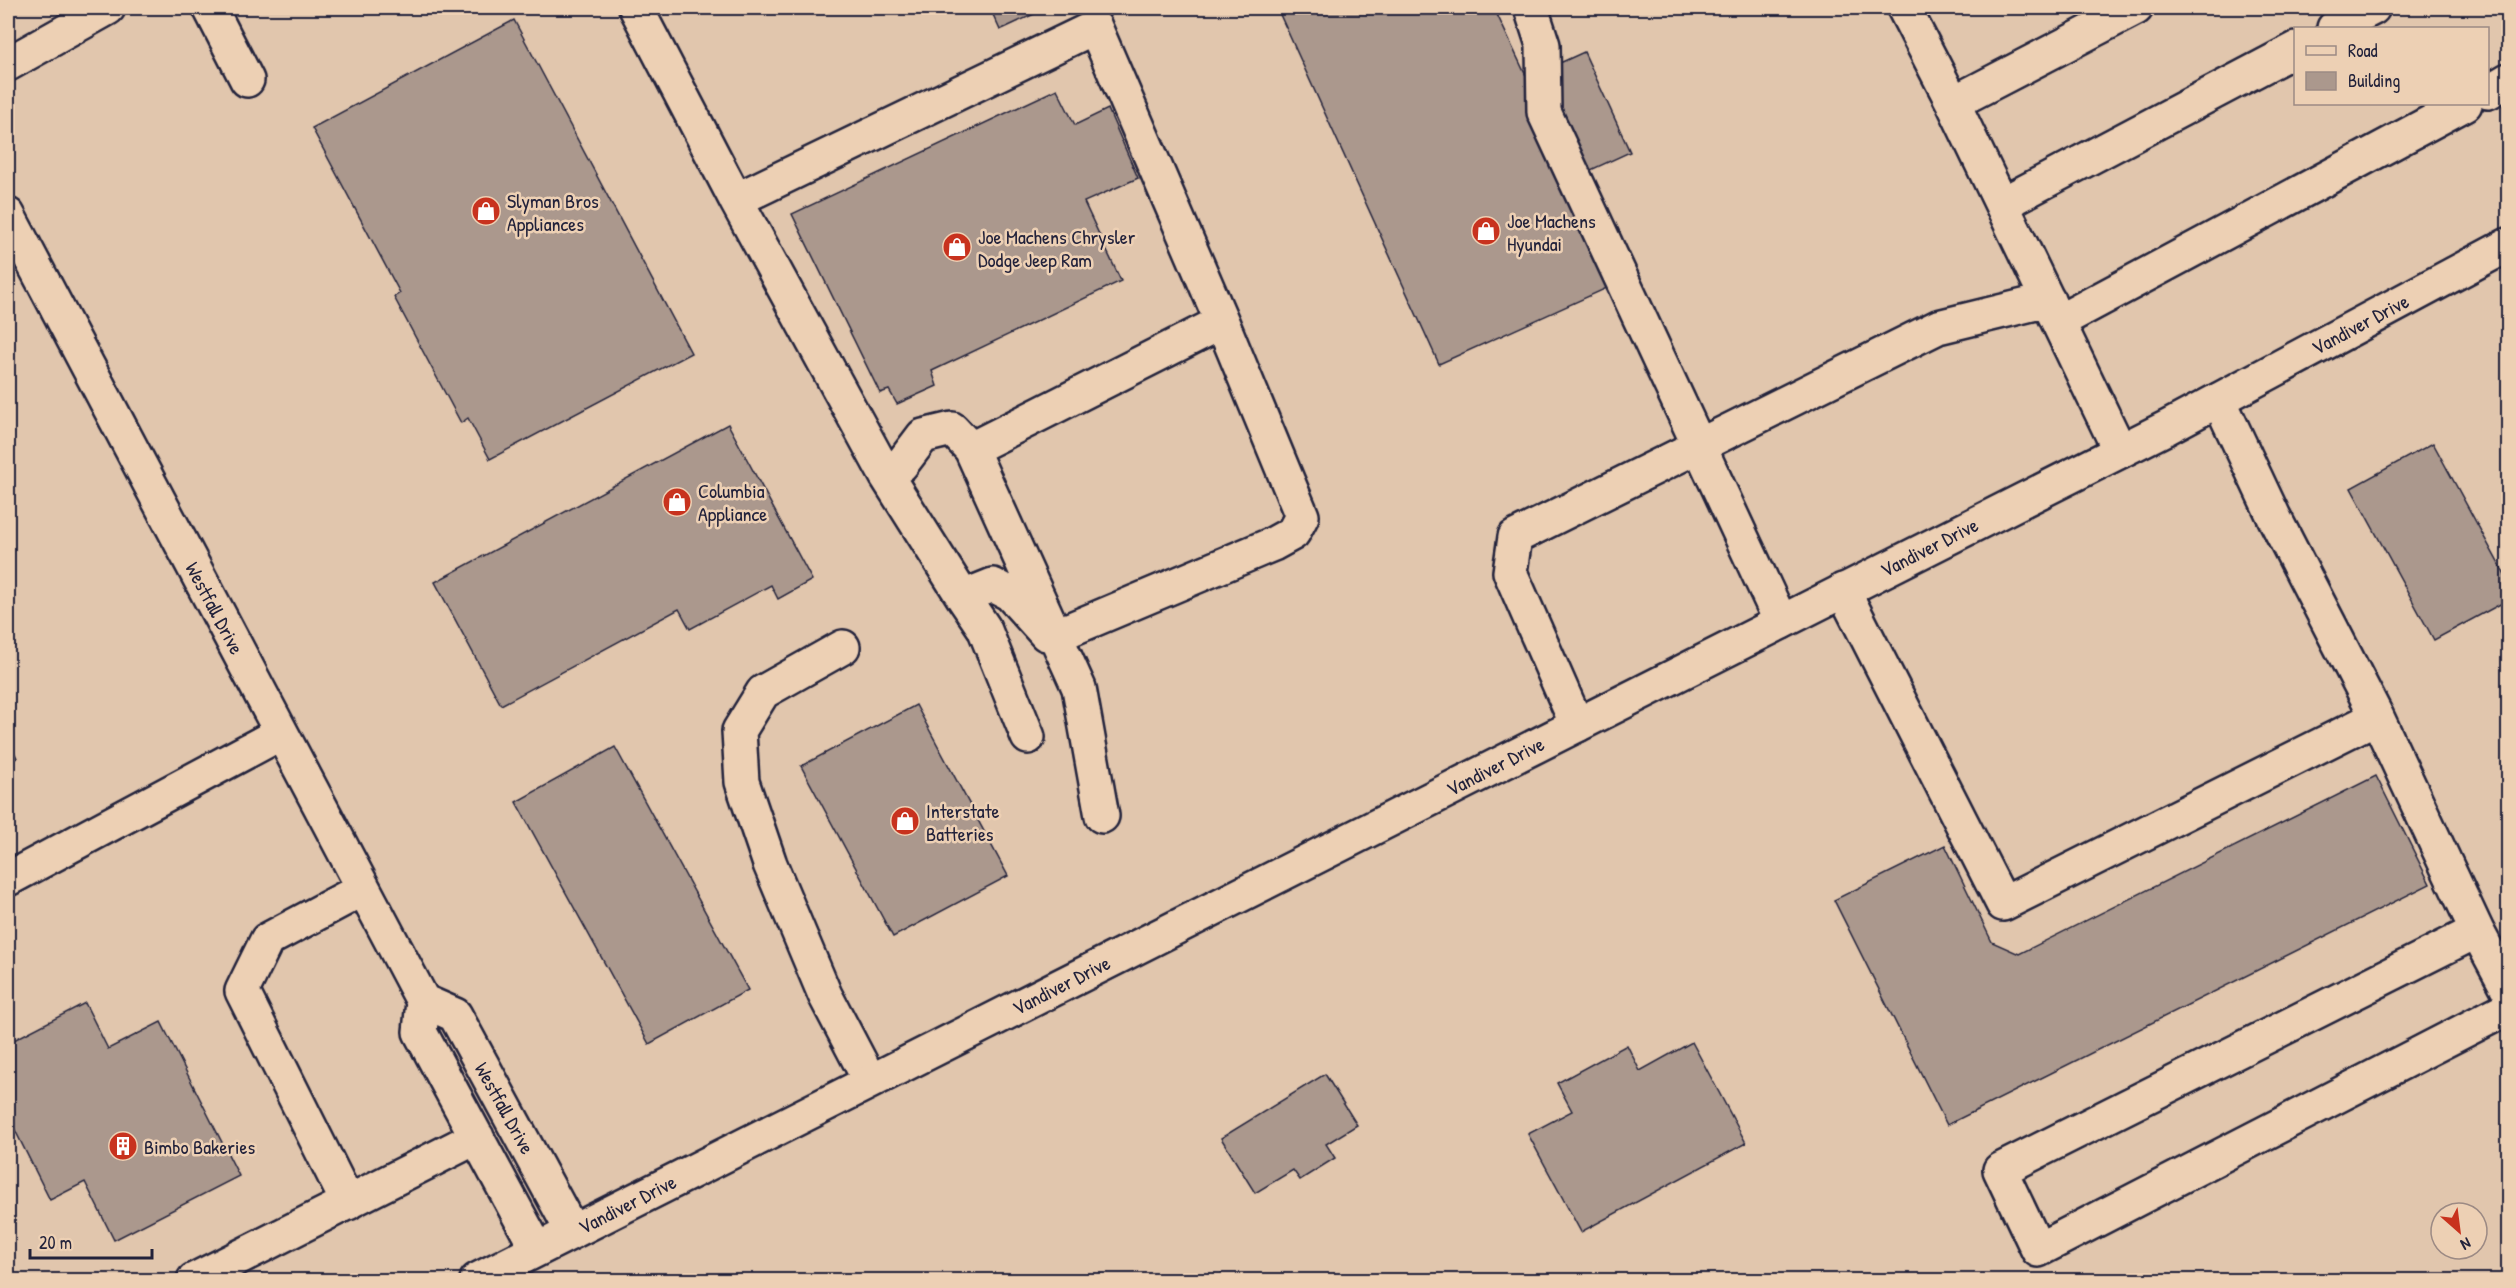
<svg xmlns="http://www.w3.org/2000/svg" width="2516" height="1288" font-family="'Patrick Hand',sans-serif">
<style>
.building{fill:#ab988d;stroke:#22223b;stroke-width:1.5}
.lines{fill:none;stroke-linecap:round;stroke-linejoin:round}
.minor-casing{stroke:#22223b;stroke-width:38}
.major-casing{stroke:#22223b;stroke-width:38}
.minor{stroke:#edd0b4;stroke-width:33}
.major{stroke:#edd0b4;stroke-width:33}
.labels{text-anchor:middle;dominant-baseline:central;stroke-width:5;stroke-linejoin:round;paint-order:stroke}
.poi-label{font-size:20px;fill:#22223b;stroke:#edd0b4;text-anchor:start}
.street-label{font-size:20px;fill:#22223b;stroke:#edd0b4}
</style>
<rect width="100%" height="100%" fill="#e1c6ad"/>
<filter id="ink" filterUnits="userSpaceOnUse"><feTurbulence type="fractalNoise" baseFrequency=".0167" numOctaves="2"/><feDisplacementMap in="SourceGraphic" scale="12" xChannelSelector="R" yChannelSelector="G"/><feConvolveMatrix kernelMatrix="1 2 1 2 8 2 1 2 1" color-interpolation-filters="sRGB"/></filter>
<g filter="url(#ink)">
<path class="building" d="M990 8H1047L1000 30Z
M1277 8H1494L1527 78 1584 52 1630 152 1571 179 1618 283 1439 364Z
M514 20 691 353 490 459 468 418 461 423 394 297 400 293 312 128Z
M1057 89 1075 125 1108 109 1138 178 1084 202 1121 281 932 371 937 386 897 404 889 390 880 393 792 214Z
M728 424 812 580 778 599 771 585 690 629 679 609 501 705 435 582Z
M2433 443 2508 581V600L2434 640 2351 488Z
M916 705 1008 876 893 937 801 766Z
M8 739 17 758 8 763Z
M615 747 748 990 649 1044 516 802Z
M2376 776 2430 884 1947 1125 1834 900 1945 845 1992 942 2019 954Z
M85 1003 108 1049 161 1022 239 1176 114 1240 85 1182 50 1200 8 1116V1043Z
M1692 1042 1746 1143 1581 1232 1528 1134 1572 1111 1557 1083 1627 1045 1640 1071Z
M1325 1074 1357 1125 1326 1144 1335 1158 1300 1180 1293 1170 1255 1193 1221 1138Z"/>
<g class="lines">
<g class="minor-casing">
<path id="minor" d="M210 8 247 80
M636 8 736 200
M1531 8 1543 45 1544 112 1781 622
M1904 8 1953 103
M2334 28 2373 8
M8 64 108 8
M2488 92 2508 80
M2002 204 2296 49
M8 215 423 1001 420 1032 537 1249
M2058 322 2465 104
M971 449 1222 322 1302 516 1293 533 1273 544 1057 635 1046 634 1010 594 993 585 963 597 886 475 736 200 1095 27 1222 322
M2120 451 1953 103 2136 8
M886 475 901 465 923 436 952 429 971 449 1079 688 1102 816
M1843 590 2003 904 2377 717 2274 517 2219 400
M963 597 984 628 1028 737
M843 647 763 692 739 731 742 782 770 864 825 995 870 1081
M2377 717 2477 931 2508 989
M1577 725 1510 572 1515 537 1938 327 2048 300
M8 879 281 733
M2477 931 2000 1170 2038 1250 2508 1008
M423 1001 455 1015 572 1231
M348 1203 242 991 267 940 363 889
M194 1280 477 1137"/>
</g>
<g class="major-casing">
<path id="major" d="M477 1280 2168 427 2508 245"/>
</g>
<use href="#minor" class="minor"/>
<use href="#major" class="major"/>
</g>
</g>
<defs>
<g id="shop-disc" transform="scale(1.5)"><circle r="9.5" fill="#c8321e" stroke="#edd0b4"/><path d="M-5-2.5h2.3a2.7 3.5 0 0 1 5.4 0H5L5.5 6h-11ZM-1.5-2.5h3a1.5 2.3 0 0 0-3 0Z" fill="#fff"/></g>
<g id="building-disc" transform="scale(1.5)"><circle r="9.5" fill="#c8321e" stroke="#edd0b4"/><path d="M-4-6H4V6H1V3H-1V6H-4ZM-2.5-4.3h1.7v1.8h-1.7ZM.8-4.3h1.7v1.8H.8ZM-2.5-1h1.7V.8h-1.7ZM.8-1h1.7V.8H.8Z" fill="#fff"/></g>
</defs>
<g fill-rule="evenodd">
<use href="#shop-disc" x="486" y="211"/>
<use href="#shop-disc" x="1486" y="231"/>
<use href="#shop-disc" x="957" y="247"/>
<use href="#shop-disc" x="677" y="502"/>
<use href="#shop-disc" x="905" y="821"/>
<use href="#building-disc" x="123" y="1146"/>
</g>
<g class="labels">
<g class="poi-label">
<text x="507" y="200">Slyman Bros<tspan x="507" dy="23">Appliances</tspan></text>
<text x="1507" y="220">Joe Machens<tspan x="1507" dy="23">Hyundai</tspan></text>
<text x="978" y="236">Joe Machens Chrysler<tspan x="978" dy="23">Dodge Jeep Ram</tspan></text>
<text x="698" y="490">Columbia<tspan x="698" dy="23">Appliance</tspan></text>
<text x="926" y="810">Interstate<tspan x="926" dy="23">Batteries</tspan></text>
<text x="144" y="1146">Bimbo Bakeries</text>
</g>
<g class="street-label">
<text transform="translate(2360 324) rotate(-28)">Vandiver Drive</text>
<text transform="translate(1929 547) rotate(-27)">Vandiver Drive</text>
<text transform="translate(215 608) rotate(62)">Westfall Drive</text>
<text transform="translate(1495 766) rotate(-27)">Vandiver Drive</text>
<text transform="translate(1061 985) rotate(-27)">Vandiver Drive</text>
<text transform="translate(505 1108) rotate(61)">Westfall Drive</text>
<text transform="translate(627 1204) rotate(-27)">Vandiver Drive</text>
</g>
</g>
<rect width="2516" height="1288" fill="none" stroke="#edd0b4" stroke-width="30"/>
<rect x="15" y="15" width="2486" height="1258" fill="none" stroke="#22223b" stroke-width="2" filter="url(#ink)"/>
<rect x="2294" y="27" width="195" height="78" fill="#edd0b4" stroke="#9c8a84" stroke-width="1.5"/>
<rect x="2306" y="46" width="30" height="9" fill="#edd0b4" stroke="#9c8a84" stroke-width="1.5"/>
<text x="2348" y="57" font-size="18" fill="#22223b">Road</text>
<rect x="2306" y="72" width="30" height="18" fill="#ab988d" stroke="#9c8a84" stroke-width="1.5"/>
<text x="2348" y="87" font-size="18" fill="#22223b">Building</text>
<g transform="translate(2459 1231) rotate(152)"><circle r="28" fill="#edd0b4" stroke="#9c8a84" stroke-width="1.5"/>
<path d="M0-4.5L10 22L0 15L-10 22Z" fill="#c8321e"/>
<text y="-9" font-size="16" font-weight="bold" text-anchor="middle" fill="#22223b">N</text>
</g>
<path d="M30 1249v9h122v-9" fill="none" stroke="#22223b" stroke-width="3"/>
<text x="39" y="1249" font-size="18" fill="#22223b" stroke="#edd0b4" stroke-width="4.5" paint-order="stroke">20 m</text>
</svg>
